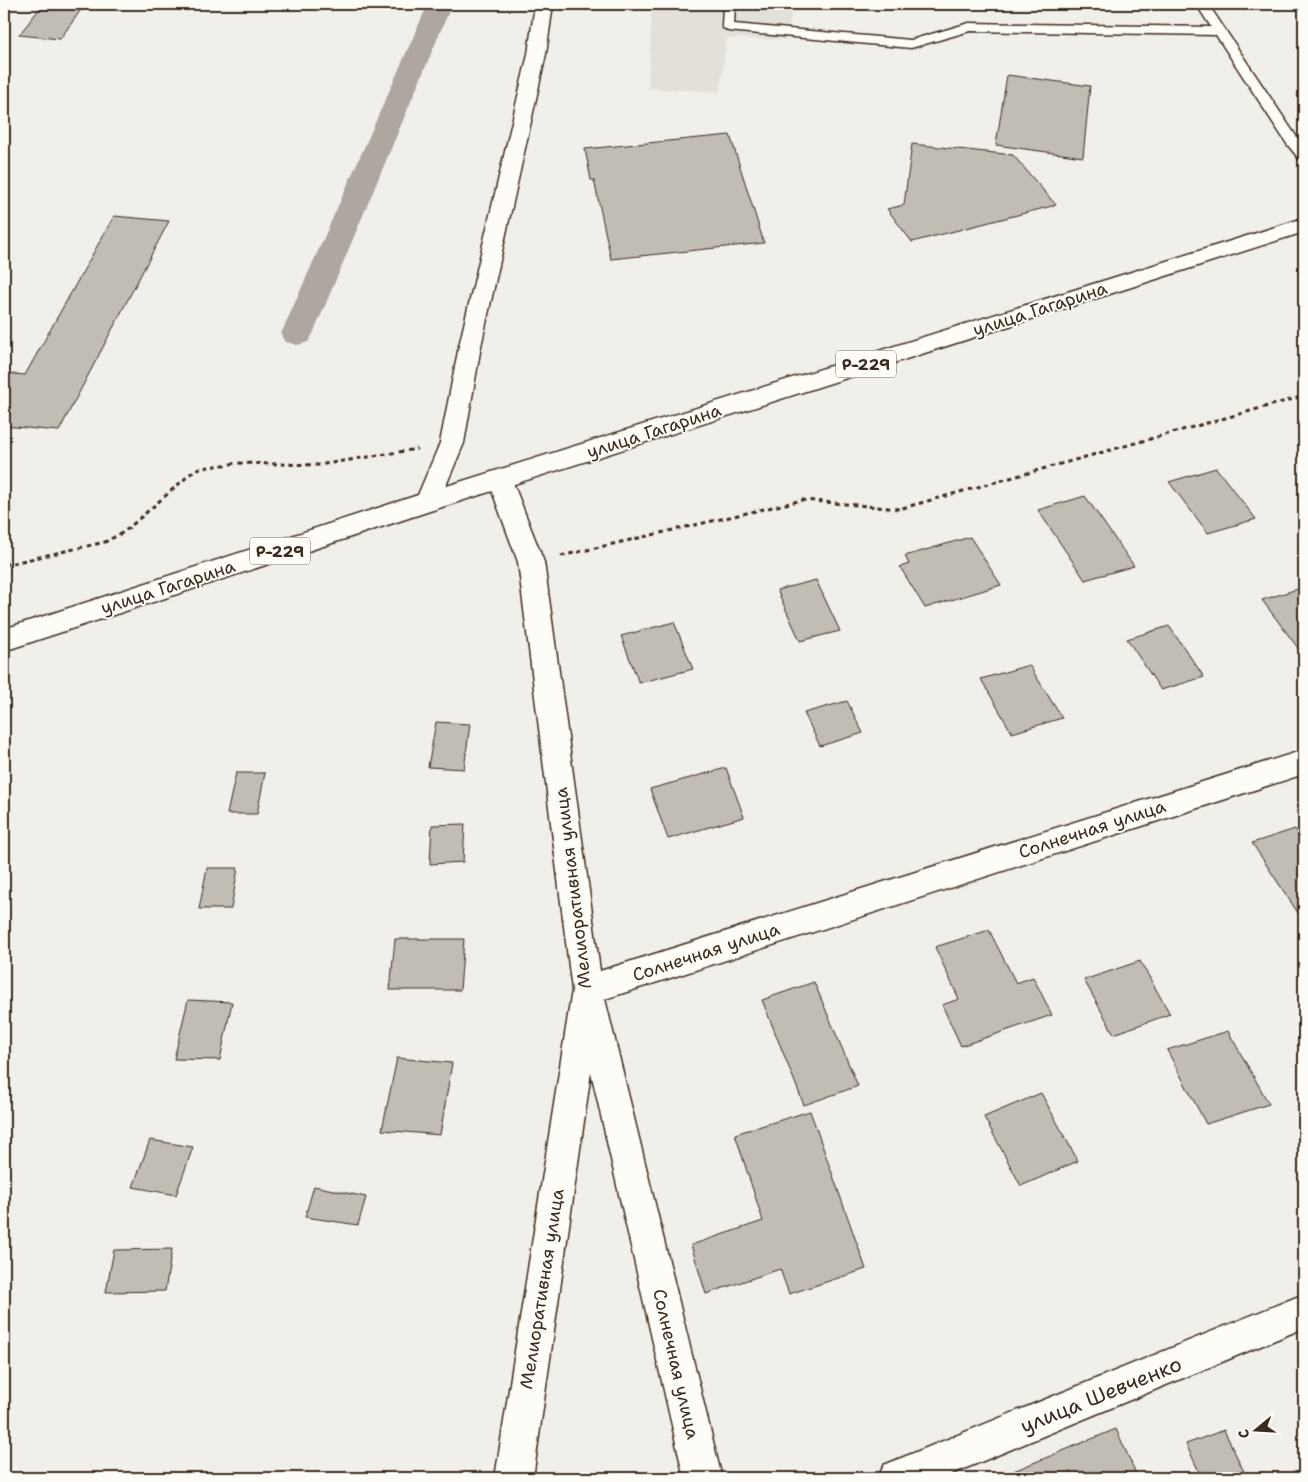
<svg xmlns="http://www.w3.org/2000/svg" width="1308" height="1482" font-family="'Shantell Sans',sans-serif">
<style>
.built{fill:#e3e0da}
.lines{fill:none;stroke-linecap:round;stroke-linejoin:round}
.canal{fill:#aea69f;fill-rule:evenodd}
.building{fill:#c1bcb4;stroke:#3b2a1e}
.lane-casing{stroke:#3b2a1e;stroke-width:3}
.street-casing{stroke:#3b2a1e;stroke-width:3}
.secondary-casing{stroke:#3b2a1e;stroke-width:3}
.primary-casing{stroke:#3b2a1e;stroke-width:3}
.path{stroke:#3b2a1e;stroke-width:3;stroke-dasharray:4.5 4;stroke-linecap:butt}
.lane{fill:#fdfcf7;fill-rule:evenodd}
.street{fill:#fdfcf7;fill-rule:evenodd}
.secondary{fill:#fdfcf7;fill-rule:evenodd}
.primary{fill:#fdfcf7;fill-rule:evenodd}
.labels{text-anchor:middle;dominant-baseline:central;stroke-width:4;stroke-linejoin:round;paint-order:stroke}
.shield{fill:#fdfcf7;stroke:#75695f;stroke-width:1}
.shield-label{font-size:16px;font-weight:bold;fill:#3b2a1e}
.street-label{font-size:18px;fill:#3b2a1e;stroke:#fdfcf7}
.near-street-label{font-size:21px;fill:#3b2a1e;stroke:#fdfcf7}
</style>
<rect width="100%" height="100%" fill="#f1efea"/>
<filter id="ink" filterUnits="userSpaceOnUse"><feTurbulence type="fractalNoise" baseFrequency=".02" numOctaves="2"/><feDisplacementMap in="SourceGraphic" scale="10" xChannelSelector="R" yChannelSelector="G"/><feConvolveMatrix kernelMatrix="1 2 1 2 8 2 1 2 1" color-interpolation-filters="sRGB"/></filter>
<g filter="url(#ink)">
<path class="built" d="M652 4H793L786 40 727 38 720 92 648 88Z"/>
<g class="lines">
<path class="canal" d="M428 4H452L313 334 308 342 297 345 286 342 281 334Z"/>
</g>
<path class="building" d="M43 4H45L83 7 60 39 19 35Z
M1007 75 1090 86 1083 157 996 145Z
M730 135 764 243 611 259 594 180H591L585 149Z
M912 144 1013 155 1056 205 912 242 887 209 904 205Z
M114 216 169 221 59 431 4 426V373L25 375Z
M1216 468 1256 519 1208 533 1169 482Z
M1085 496 1134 566 1085 580 1038 510Z
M970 537 1001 585 925 608 900 567 909 564 905 556Z
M816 580 840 631 800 641 777 590Z
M1304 587V656L1262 600Z
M674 622 693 669 639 683 621 636Z
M1169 626 1204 677 1161 690 1127 639Z
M1029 665 1062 718 1012 733 981 679Z
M847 701 863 733 820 746 804 713Z
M436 722 470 724 464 769 428 767Z
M726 768 744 817 668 839 650 789Z
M236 773H265L257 814H227Z
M465 824 463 862 430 864 432 825Z
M1295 829 1304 842V922L1252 843Z
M207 868H238L231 909H199Z
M989 930 1016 983 1033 977 1052 1015 961 1046 942 1005 959 999 935 947Z
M395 939H464L460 990H390Z
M1140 961 1170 1014 1114 1034 1084 980Z
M814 982 858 1086 804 1105 762 1000Z
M188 1000 232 1002 220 1060 174 1059Z
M1228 1031 1269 1104 1206 1124 1167 1050Z
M397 1058 452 1063 440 1135 382 1130Z
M1041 1093 1078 1161 1021 1186 984 1117Z
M810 1111 866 1269 789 1294 780 1269 706 1294 691 1245 763 1221 735 1134Z
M150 1140 193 1147 176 1195 133 1187Z
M314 1186 366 1197 358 1225 305 1217Z
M172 1249 165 1291 106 1292 114 1250Z
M1116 1429 1138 1478H999V1477Z
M1224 1430 1247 1478H1202L1186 1444Z"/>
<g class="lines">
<g class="lane-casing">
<path id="lane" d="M723 4H735L734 24 911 40 969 23 1211 27 1196 4H1208L1304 148V160L1299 159 1287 144 1216 35 970 31 911 48 728 31 722 27Z"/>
</g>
<g class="street-casing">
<path id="street" d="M500 471 508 474 512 480 544 562 600 971 1304 750V774L605 999 722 1478H684L591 1072 533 1478H495L572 990 518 562 488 480 492 474Z
M1304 1294V1328L942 1478H878L884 1465Z"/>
</g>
<g class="secondary-casing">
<path id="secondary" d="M535 4H553L546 54 481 346 464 443 439 502 436 509 427 511 418 509 415 502 440 443 459 346 528 54Z"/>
</g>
<g class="primary-casing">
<path id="primary" d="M1304 218V232L436 509 4 651V629L418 495Z"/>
</g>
<path class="path" d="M561 556 803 500 899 509 1304 396
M4 565 105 542 124 532 196 469 237 463 319 465 417 449"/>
<use href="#lane" class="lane"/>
<use href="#street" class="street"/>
<use href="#secondary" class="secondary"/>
<use href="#primary" class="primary"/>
</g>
</g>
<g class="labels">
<g class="shield">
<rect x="836" y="350.5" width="60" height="27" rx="4"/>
<rect x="250" y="537.5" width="60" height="27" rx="4"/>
</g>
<g class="shield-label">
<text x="866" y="364">Р-229</text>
<text x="280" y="551">Р-229</text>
</g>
<g class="street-label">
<text transform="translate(1040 309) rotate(-18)">улица Гагарина</text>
<text transform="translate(654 431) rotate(-18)">улица Гагарина</text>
<text transform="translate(168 587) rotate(-18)">улица Гагарина</text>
<text transform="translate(1092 829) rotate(-18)">Солнечная улица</text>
<text transform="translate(573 888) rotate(-97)">Мелиоративная улица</text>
<text transform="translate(706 952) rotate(-18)">Солнечная улица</text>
<text transform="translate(542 1289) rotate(-81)">Мелиоративная улица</text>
<text transform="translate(676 1364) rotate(77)">Солнечная улица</text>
</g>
<g class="near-street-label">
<text transform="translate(1101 1395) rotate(-22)">улица Шевченко</text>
</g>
</g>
<rect width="1308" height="1482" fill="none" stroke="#fdfcf7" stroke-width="20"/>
<rect x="10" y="10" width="1288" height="1462" fill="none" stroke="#3b2a1e" stroke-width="2" filter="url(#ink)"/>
<g transform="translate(1256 1430) rotate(252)" stroke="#fdfcf7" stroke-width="4" paint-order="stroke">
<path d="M0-4L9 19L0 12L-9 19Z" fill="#3b2a1e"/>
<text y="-8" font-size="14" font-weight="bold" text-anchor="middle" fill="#3b2a1e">С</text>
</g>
</svg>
